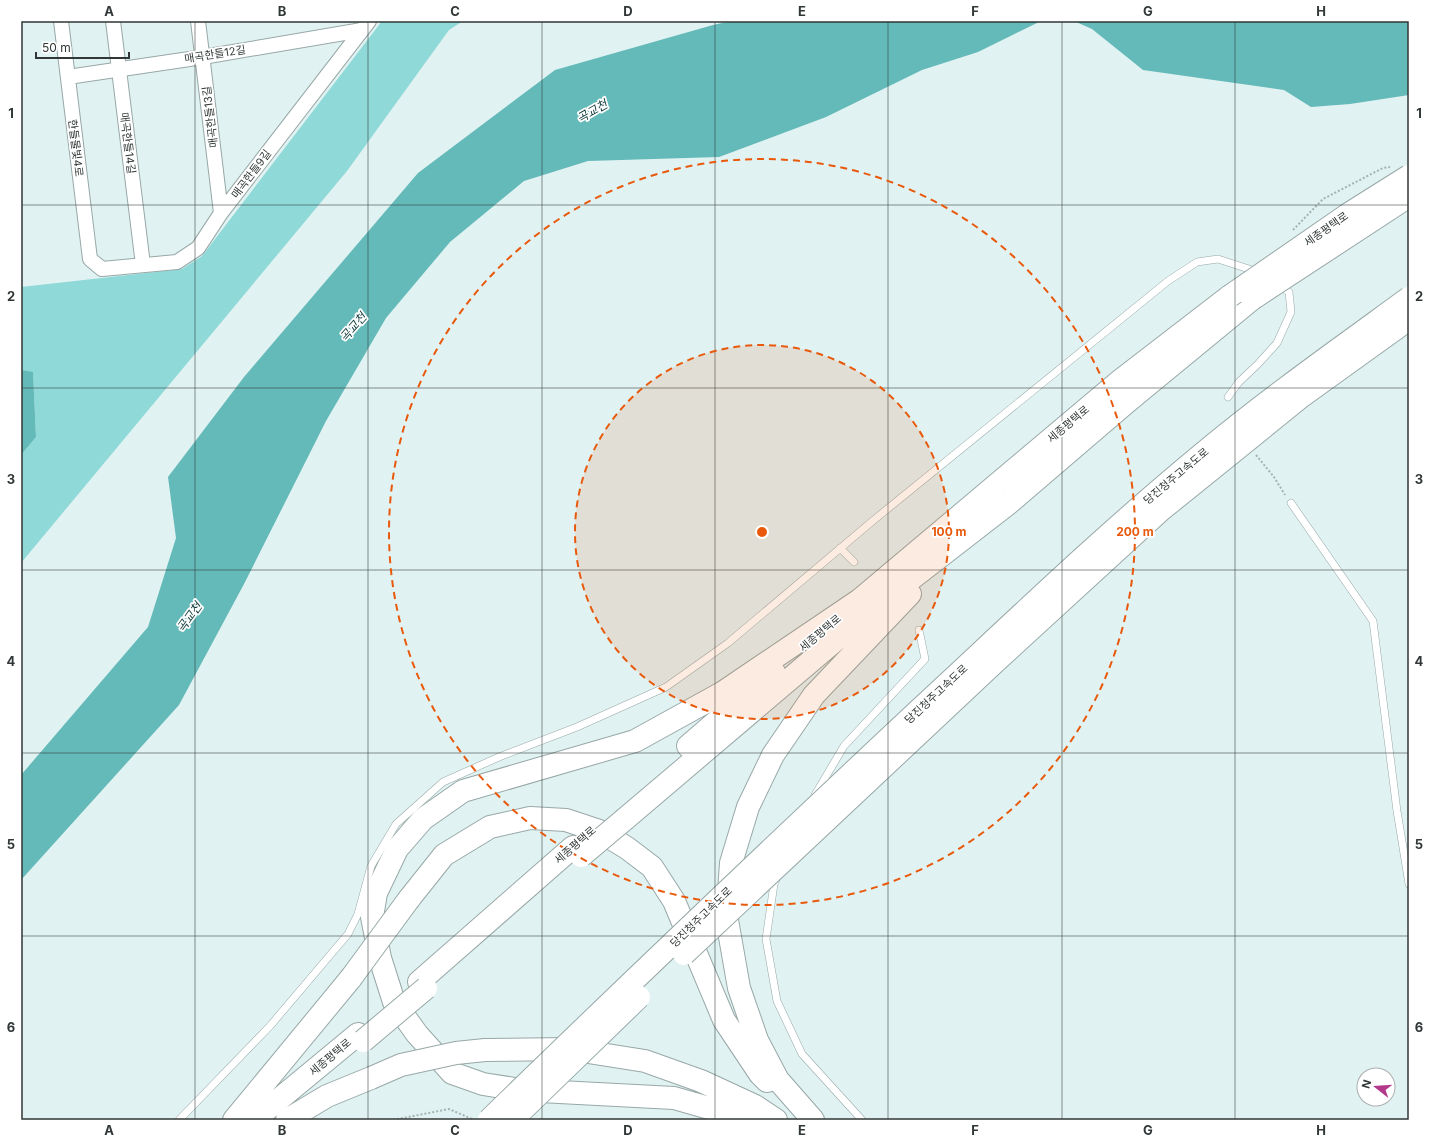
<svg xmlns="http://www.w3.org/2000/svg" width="1430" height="1141" font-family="Inter,'Noto Sans KR',sans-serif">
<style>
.green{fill:#8fd9d8}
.water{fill:#64b9b9}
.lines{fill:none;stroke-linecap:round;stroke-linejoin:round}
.lane-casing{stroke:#97a8a7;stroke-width:8}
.street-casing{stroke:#97a8a7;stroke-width:16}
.highway-casing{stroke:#97a8a7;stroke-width:24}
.path{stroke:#a5b2b2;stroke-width:2;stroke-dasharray:2 2;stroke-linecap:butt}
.lane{stroke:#fff;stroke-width:7}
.street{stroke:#fff;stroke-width:14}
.highway{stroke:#fff;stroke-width:22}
.highway-bridge-casing{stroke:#97a8a7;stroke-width:24;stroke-linecap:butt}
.highway-bridge{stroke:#fff;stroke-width:22}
.grid{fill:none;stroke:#303736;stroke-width:1;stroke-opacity:0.55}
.ring{fill:none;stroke:#e8590c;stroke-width:2;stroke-dasharray:7 5}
.labels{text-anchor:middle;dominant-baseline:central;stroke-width:3.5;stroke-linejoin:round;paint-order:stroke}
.street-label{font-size:11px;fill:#303736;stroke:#fff}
.water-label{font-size:12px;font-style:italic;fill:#0f3939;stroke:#fff}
.centre{fill:#e8590c;stroke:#fff;stroke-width:2}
.ring-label{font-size:12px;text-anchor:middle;font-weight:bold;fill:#e8590c;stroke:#fff;stroke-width:3.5;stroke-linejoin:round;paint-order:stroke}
.neatline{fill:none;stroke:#303736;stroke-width:1.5}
.grid-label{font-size:13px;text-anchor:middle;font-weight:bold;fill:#303736}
</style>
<rect width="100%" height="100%" fill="#e1f2f2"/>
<path class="green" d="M382 21H463L449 30 347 171 21 563V455L36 437 33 373 21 370V287L182 269 202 256Z"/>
<path class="water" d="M731 21H1041L978 52 922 70 826 117 719 157 588 161 524 181 450 242 386 318 326 421 244 584 179 705 21 880V775L148 627 176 538 168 477 244 377 418 173 555 70 713 25Z
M1074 21H1409V95L1350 104 1311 107 1284 90 1143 70 1092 29Z
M21 370 33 372 36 437 21 455Z"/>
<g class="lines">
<g class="lane-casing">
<path id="lane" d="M1228 397 1239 382 1258 364 1277 343 1291 312 1289 292 1278 285
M1291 503 1373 621 1397 811 1409 884
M840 548 854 562
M815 795 844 746 925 659 919 630
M778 875 774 884 766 939 777 1001 802 1054 862 1120
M179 1120 270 1026 348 934 358 914 371 866 396 824 443 782 499 757 577 727 666 687 728 643 875 519 1168 281 1197 262 1218 259 1258 272"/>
</g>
<g class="street-casing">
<path id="street" d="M61 21 90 259 102 269 177 262 198 248 221 213 369 21
M113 21 143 265
M198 21 221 213
M68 77 203 57 362 30"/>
</g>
<g class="highway-casing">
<path id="highway" d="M849 609 1121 380 1230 296
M688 746 774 672
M625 819 871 610 1009 503 1127 402 1252 299
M409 899 444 855 490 827 530 818 566 820 599 831 627 848 652 867 674 901 724 1020 760 1074 767 1081
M419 982 573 847
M485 1050 569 1049 645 1061 701 1081 755 1106 776 1120
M234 1120 351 978
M254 1120 358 1034
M287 1120 327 1096 371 1078
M745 1120 737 1116 674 1098 521 1090 483 1084 452 1073 417 1034 394 1002 380 958 372 917 376 893 397 849 423 819 463 791 635 741 722 693 861 599
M813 1120 778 1080 757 1040 739 988 727 920 731 863 748 807 773 755 814 695 910 594"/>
</g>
<path class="path" d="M1293 230 1323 199 1383 168 1390 167
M1256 455 1274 477 1285 495
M393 1120 449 1109 472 1119"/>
<use href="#lane" class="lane"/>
<use href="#street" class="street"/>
<use href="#highway" class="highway"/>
<g class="highway-bridge-casing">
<path id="highway-bridge" d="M1230 296 1347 215 1409 176
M1252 299 1409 196
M581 856 625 819
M684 954 994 663 1161 510 1302 396 1409 319
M351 978 409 899
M363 1041 426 988
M371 1078 401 1065 456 1053 485 1050
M489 1120C631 982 775 845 920 709 1013 623 1104 535 1201 455 1268 399 1339 349 1409 298
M512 1120 639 997"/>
</g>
<use href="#highway-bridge" class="highway-bridge"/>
</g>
<path class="grid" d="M195 21V1120M368 21V1120M542 21V1120M715 21V1120M888 21V1120M1062 21V1120M1235 21V1120M21 205H1409M21 388H1409M21 570H1409M21 753H1409M21 936H1409"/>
<circle cx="762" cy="532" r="187" fill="#e8590c" fill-opacity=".12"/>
<g class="ring">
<circle cx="762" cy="532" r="187"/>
<circle cx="762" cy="532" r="373"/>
</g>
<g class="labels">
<g class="street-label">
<text transform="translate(215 54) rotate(-9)">매곡한들12길</text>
<text transform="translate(210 117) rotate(-97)">매곡한들13길</text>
<text transform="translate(128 143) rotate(83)">매곡한들14길</text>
<text transform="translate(76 148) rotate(83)">한들물빛4로</text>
<text transform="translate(251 174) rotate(-53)">매곡한들9길</text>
<text transform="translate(1326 229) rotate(-35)">세종평택로</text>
<text transform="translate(1068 424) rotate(-40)">세종평택로</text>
<text transform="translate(1176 476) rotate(-40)">당진청주고속도로</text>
<text transform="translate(820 633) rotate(-40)">세종평택로</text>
<text transform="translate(936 694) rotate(-43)">당진청주고속도로</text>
<text transform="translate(575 845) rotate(-41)">세종평택로</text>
<text transform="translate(701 917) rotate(-44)">당진청주고속도로</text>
<text transform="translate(330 1057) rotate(-40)">세종평택로</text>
</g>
<g class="water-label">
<text transform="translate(592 111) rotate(-30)">곡교천</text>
<text transform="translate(353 327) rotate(-49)">곡교천</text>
<text transform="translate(189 617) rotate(-54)">곡교천</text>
</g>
</g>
<circle cx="762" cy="532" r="6" class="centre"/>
<g class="ring-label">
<text x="949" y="536">100 m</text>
<text x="1135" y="536">200 m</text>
</g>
<rect width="1430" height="1141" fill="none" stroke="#ffffff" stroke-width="44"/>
<g transform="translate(1376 1087) rotate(287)"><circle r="19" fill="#ffffff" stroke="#acafaf"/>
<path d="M0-3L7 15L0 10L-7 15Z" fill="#b3398c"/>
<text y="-6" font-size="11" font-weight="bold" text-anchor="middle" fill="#303736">N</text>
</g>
<path d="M36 52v6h93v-6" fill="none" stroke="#303736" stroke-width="2"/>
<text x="42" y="52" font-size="12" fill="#303736" stroke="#ffffff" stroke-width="3" paint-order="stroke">50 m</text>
<rect x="22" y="22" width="1386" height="1097" class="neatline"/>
<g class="grid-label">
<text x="109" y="16">A</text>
<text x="282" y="16">B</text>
<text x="455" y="16">C</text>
<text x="628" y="16">D</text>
<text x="802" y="16">E</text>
<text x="975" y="16">F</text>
<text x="1148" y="16">G</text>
<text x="1321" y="16">H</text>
<text x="11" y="118">1</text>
<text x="1419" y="118">1</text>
<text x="11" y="301">2</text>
<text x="1419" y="301">2</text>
<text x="11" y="484">3</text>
<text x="1419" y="484">3</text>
<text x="11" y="666">4</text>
<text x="1419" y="666">4</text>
<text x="11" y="849">5</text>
<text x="1419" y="849">5</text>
<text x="11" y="1032">6</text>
<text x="1419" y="1032">6</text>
<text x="109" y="1135">A</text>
<text x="282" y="1135">B</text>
<text x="455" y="1135">C</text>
<text x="628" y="1135">D</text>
<text x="802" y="1135">E</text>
<text x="975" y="1135">F</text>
<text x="1148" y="1135">G</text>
<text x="1321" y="1135">H</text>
</g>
</svg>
